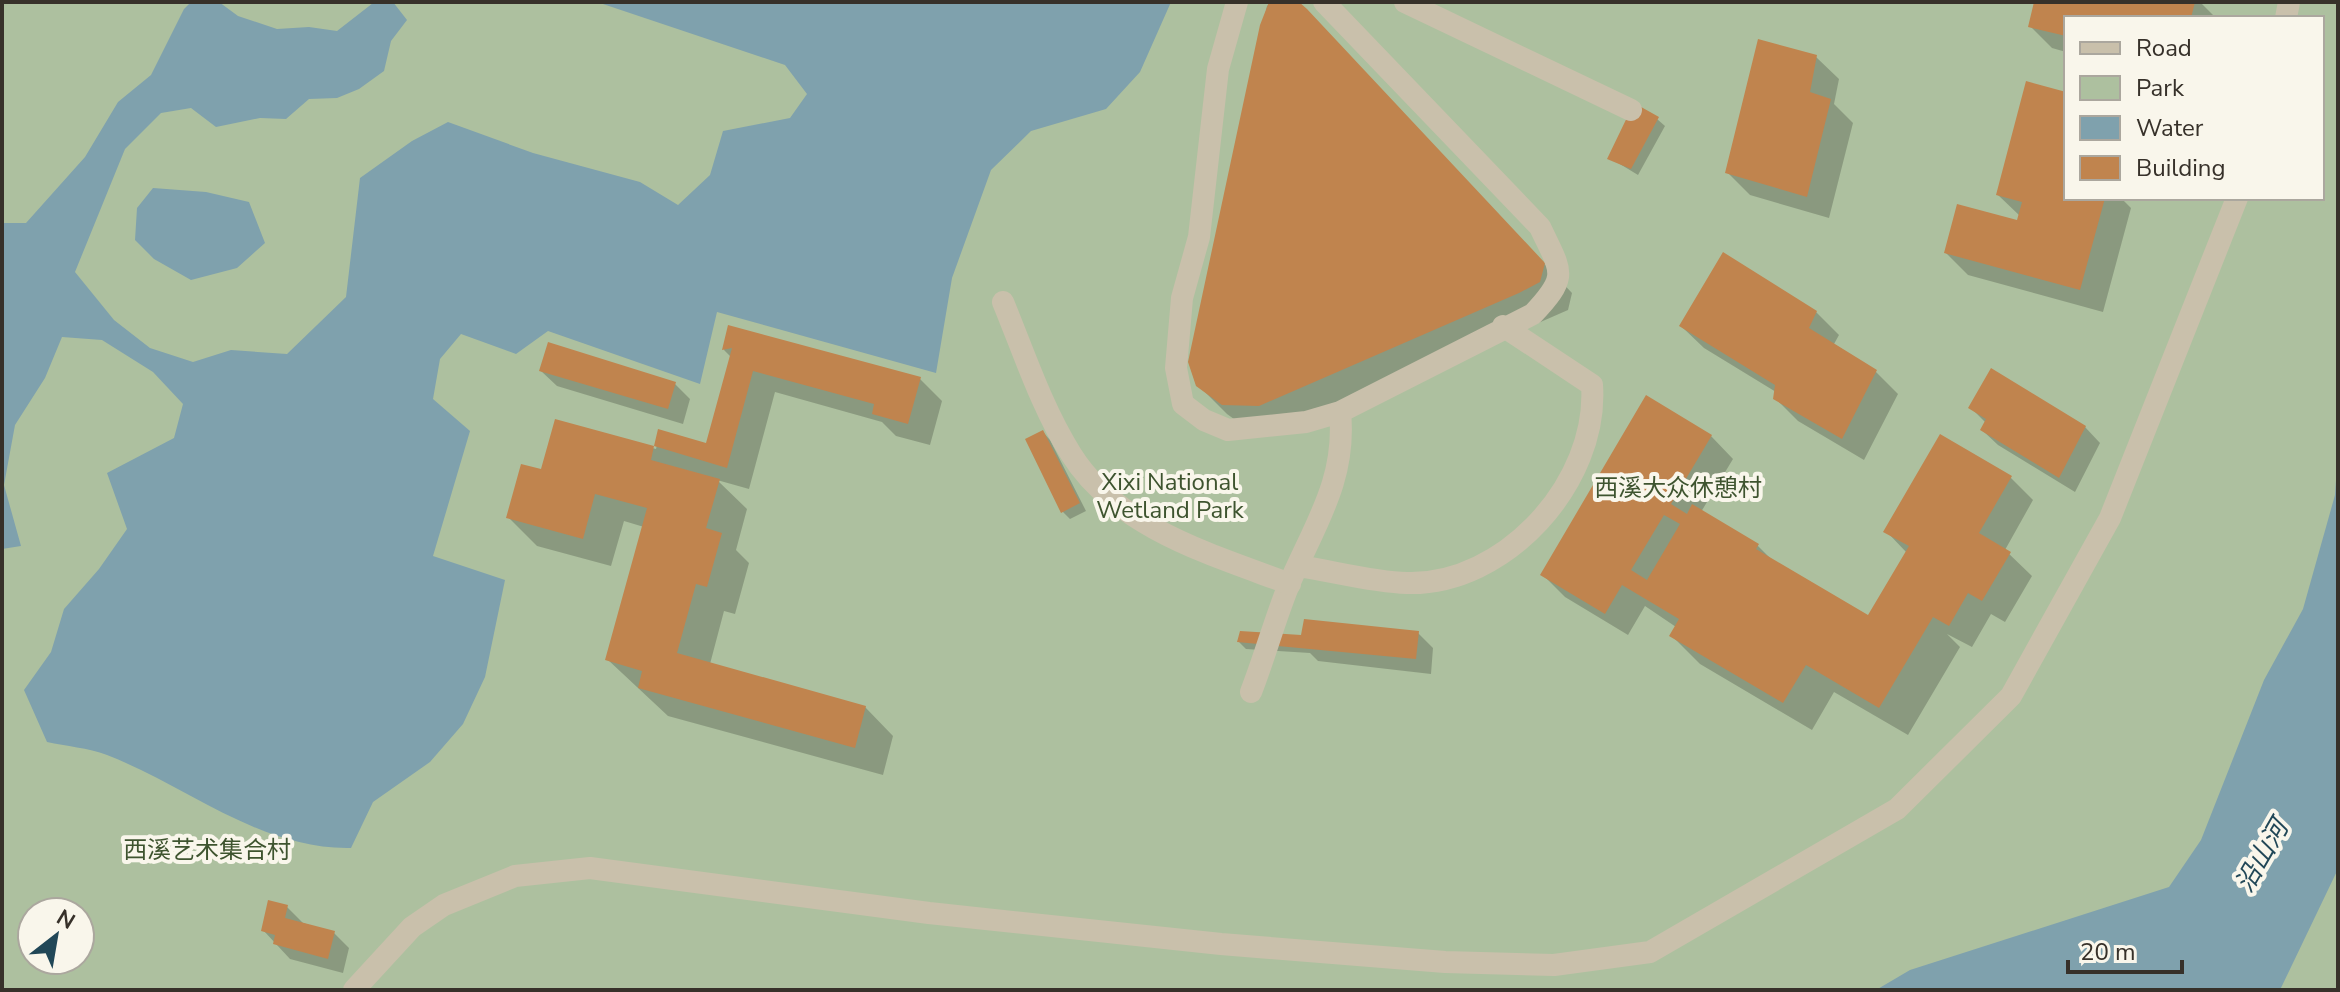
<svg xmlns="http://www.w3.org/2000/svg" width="2340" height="992" font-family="'Nunito Sans','Noto Sans SC',sans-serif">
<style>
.green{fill:#adc09f;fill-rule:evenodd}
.water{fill:#7fa1ad}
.shadow{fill:#0003}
.building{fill:#c0844e;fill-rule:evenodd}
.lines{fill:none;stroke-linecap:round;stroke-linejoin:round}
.service{stroke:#c9c0ab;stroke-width:22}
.pedestrian{stroke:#c9c0ab;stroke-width:22}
.minor{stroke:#c9c0ab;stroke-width:22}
.labels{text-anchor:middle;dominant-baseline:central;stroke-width:8;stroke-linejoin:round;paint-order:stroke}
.park-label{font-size:24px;fill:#3e542f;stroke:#f9f6eb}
.water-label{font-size:26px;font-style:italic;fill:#214757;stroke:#f9f6eb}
</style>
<rect width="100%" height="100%" fill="#f1edde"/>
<path class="green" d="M2 2H2338V990H2ZM2066 18H2322V198H2066ZM32 912H80V960H32Z"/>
<path class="water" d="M191 2H219L238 16 277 29 309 27 337 31 373 3 393 2 407 20 391 41 384 71 359 89 337 98 309 99 286 119 260 118 216 127 191 108 161 113 125 149 75 272 114 320 150 348 193 362 231 350 287 354 346 297 360 178 412 141 448 122 533 153 640 182 678 205 710 175 723 131 790 118 807 94 785 65 597 2H1171L1140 72 1106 109 1031 131 991 170 952 278 936 373 717 312 700 384 548 331 516 354 461 334 440 359 433 399 470 431 433 556 505 580 485 677 463 724 430 762 373 802 351 848C261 850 189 787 107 755 88 748 66 746 47 742L24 690 51 652 64 609 99 569 127 529 107 473 174 438 183 404 153 372 102 340 62 337 45 378 15 425 4 485 21 546 2 549V223H26L85 157 118 102 151 75 184 9Z
M153 188 206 192 249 202 265 243 237 268 191 280 154 259 135 240 137 208Z
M2338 450V869L2280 990H1876L1910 970 2169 887 2201 840 2264 680 2303 609 2335 495Z"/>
<path class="shadow" d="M1272 2H1296L1572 293 1568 310 1288 433 1252 432 1227 414 1198 385 1190 361 1267 6Z
M2036 2H2200L2216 18H2066V52L2052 48 2030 26Z
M1816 57 1839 79 1834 104 1853 123 1829 218 1750 195 1727 172Z
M2066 94V198H2121L2131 208 2103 312 1968 275 1946 253 2018 222 2020 216 1998 195Z
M1657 119 1665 126 1638 175 1610 158Z
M1816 312 1839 335 1834 344 1876 372 1898 394 1864 460 1798 421 1775 398 1776 392 1704 348 1681 326Z
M730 328 920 379 942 401 930 445 896 436 882 422 775 392 749 489 717 480 747 509 736 550 749 563 735 614 724 611 710 664 865 707 893 736 883 775 668 716 607 659 644 527 624 521 611 566 537 546 509 518 542 471 556 422 656 449 660 432 707 445 731 357 724 350Z
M541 371 675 384 690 399 683 424 557 386Z
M1970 407 2085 427 2100 443 2075 492 1998 445 1982 430 1986 423Z
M1043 432 1050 440 1086 511 1070 519 1063 512Z
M1711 436 1733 459 1701 512 1757 545 1773 561 1869 617 1907 553 1886 531 1940 437 2011 478 2033 500 2005 550 2032 576 2005 622 1991 614 1972 647 1947 634 1960 647 1908 735 1834 692 1812 730 1700 664 1671 635 1676 627 1645 606 1628 635 1565 597 1542 574Z
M1418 633 1433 648 1431 674 1318 661 1310 653 1246 649 1239 642Z
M287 907 303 923 334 933 349 948 343 973 290 959 263 930Z"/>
<path class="building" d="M1269 2H1299L1307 9 1545 263 1540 282 1519 293 1259 406 1222 405 1196 386 1188 362 1260 25Z
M2034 2H2195L2191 18H2066V36L2028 27Z
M1758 39 1817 55 1810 92 1831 99 1807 197 1725 173Z
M2026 81 2066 92V198H2105L2080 290 1944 253 1957 204 2017 220 2022 202 1996 195Z
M1634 103 1659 117 1631 169 1607 159Z
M1723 252 1817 311 1809 328 1877 370 1842 439 1773 399 1775 385 1679 326Z
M728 325 921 377 908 424 872 414 874 404 753 371 727 468 654 446 651 460 720 479 706 528 722 533 707 587 696 584 677 653 866 706 855 748 638 688 642 671 605 660 647 508 595 494 583 539 506 518 521 464 541 469 555 419 654 446 658 429 706 443 732 348 722 350Z
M548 342 676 382 668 409 539 371Z
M1991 368 2086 426 2059 478 1980 430 1986 419 1968 408Z
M1646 395 1712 435 1671 504 1687 514 1692 504 1759 544 1756 549 1868 615 1909 546 1883 532 1940 434 2012 476 1979 533 2011 552 1982 601 1968 593 1949 626 1933 617 1879 708 1806 665 1783 703 1669 636 1679 619 1622 585 1605 614 1540 575ZM1664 515 1680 524 1647 580 1631 570Z
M1043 430 1080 503 1061 513 1025 439Z
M1304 619 1419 631 1416 659 1237 642 1240 631 1301 635Z
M268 900 288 905 285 918 335 931 328 959 273 944 275 935 261 931Z"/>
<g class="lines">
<path class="service" d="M1237 2 1218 69 1199 237 1182 298 1176 368 1183 404 1204 420 1228 430 1306 422 1340 412 1533 314C1570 275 1561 272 1540 227L1324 2
M1405 2 1631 110
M1298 566C1333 571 1371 582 1407 583 1505 586 1599 482 1592 385L1503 326
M1251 692C1265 656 1274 622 1288 587 1313 527 1347 481 1340 412"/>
<path class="pedestrian" d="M1003 302C1024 353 1042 408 1071 454 1117 528 1213 555 1290 584"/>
<path class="minor" d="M2286 18 2289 2
M354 990 412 927 444 905 515 876 590 868 929 913 1221 944 1445 962 1554 965 1650 952 1897 809 2011 696 2110 518 2237 198"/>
</g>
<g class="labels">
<g class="park-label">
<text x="1170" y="482">Xixi National<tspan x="1170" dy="28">Wetland Park</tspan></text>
<text x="1678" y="488">西溪大众休憩村</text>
<text x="207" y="850">西溪艺术集合村</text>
</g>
<g class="water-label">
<text transform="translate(2262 856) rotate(-60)">沿山河</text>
</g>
</g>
<rect width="2340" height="992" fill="none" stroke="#37312a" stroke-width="8"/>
<rect x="2064" y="16" width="260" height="184" fill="#f9f6eb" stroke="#aba79e" stroke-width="2"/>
<rect x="2080" y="42" width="40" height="12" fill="#c9c0ab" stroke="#aba79e" stroke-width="2"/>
<text x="2136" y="56" font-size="24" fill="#37312a">Road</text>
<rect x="2080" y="76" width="40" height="24" fill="#adc09f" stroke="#aba79e" stroke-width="2"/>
<text x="2136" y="96" font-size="24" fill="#37312a">Park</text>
<rect x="2080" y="116" width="40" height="24" fill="#7fa1ad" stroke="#aba79e" stroke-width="2"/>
<text x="2136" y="136" font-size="24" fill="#37312a">Water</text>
<rect x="2080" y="156" width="40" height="24" fill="#c0844e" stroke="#aba79e" stroke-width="2"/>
<text x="2136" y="176" font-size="24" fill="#37312a">Building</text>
<g transform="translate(56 936) rotate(31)"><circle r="38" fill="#f9f6eb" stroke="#aba79e" stroke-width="2"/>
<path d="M0-6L14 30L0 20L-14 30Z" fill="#214757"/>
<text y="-12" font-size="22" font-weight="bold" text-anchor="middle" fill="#37312a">N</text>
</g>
<path d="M2068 960v12h114v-12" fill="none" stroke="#37312a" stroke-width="4"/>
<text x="2080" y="960" font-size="24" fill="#37312a" stroke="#f9f6eb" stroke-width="6" paint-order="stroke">20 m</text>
</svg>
